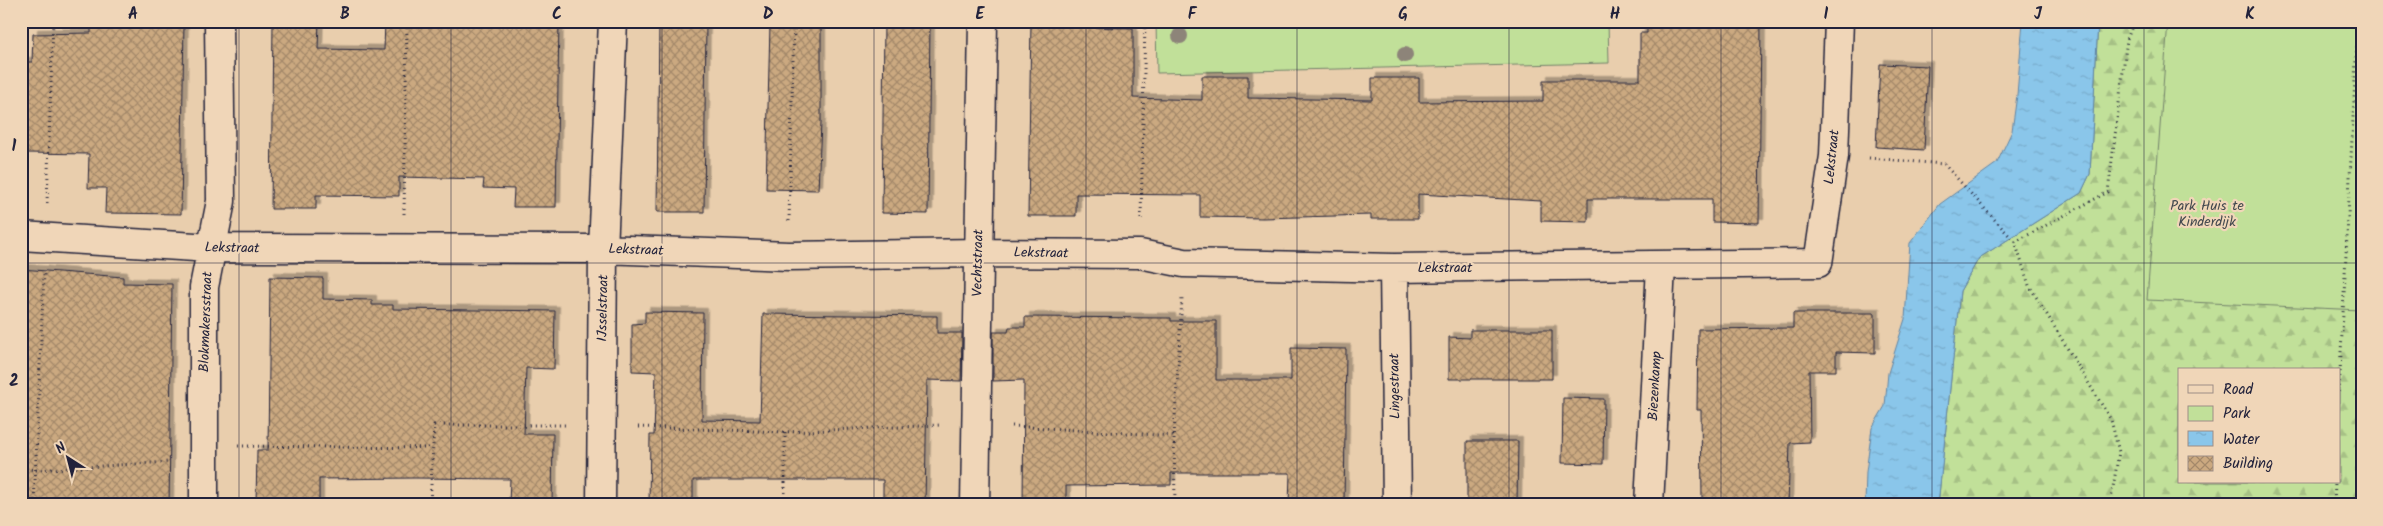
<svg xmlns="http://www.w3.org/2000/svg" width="2383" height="526" font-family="Kalam,sans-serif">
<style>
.green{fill:#c1e099;stroke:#72816a;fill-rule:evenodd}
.forest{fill:url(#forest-firs);stroke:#72816a;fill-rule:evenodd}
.water{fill:url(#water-ripples);stroke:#6084a4}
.building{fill:url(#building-cross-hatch);stroke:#22223b;filter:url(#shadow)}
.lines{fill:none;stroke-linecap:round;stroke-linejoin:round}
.minor-casing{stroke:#22223b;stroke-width:31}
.path{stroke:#22223b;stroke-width:3;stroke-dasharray:1 4;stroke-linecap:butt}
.minor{stroke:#f0d6b8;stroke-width:28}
.tree{fill:#8d8479}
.grid{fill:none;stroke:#22223b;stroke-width:1;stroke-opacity:0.55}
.labels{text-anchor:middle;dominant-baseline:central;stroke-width:4.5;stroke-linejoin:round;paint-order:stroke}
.street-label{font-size:14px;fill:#22223b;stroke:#f0d6b8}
.park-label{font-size:14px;fill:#42484e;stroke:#f0d6b8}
.neatline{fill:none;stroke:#22223b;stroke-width:2}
.grid-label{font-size:16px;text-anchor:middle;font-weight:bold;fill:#22223b}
</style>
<defs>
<pattern id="forest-firs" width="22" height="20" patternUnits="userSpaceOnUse" patternTransform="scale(1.25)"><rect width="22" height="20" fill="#c1e099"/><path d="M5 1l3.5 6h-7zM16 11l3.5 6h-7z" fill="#a6c085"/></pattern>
<pattern id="water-ripples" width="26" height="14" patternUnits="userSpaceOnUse" patternTransform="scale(1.25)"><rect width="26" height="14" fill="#8ac6ea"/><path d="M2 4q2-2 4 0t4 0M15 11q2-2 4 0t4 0" fill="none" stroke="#77aaca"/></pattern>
<pattern id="building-cross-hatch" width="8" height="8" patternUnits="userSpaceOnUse" patternTransform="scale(1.25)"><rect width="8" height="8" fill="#cba980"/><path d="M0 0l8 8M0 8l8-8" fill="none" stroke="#a4896a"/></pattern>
<filter id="shadow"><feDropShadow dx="4.5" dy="-4.5" stdDeviation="0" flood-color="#0004"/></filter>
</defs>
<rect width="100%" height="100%" fill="#e9cead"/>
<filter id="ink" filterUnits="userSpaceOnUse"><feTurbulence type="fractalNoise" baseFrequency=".02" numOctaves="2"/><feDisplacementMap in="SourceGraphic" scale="10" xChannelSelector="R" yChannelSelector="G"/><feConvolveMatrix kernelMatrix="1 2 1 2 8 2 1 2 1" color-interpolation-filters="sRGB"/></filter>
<g filter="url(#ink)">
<path class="green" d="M1156 21H1608L1609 63 1157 73Z
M2072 21H2362V505H1974ZM2179 370H2339V482H2179Z"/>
<path class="forest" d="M2098 21H2168L2147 300 2360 310 2362 286V505H1938L1960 291 1979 258 2081 193 2090 174ZM2179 370H2339V482H2179Z"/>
<path class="water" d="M2023 21H2098L2090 174 2081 193 1979 258 1960 291 1938 505H1865L1866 472 1872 428 1885 406 1888 373 1905 319 1910 243 1940 204 1997 163 2012 131 2017 95Z"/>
<path class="building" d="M91 21H184L181 214 105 213 106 188H88L89 154 26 153 28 94H21V62H32L33 34 91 33Z
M273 21H319L318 49 384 50 385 21H449L448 24 516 25V21H559L556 207H513L514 189 483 188 484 179 399 177V196L316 195V209H271Z
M659 21H706L704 212H657Z
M884 21H930L928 214 882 213Z
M1031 21H1078V27L1133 28V98L1202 100V76H1248V98L1372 100V78H1419V102L1543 101V80H1640V33H1647V21H1761L1759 223 1712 222V199H1588V222L1541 221V201L1418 194V219H1371V215L1263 218 1200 217V195L1076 194V216H1028Z
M770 24H821V123L818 190 766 189Z
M1880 64 1928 66 1924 150 1876 147Z
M21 269 123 277V283L172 284 169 505H21Z
M270 277 323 278V299L372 300V305H393V309L555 311 554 369 526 368 524 434H553L552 505H509L510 479 415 478 319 479V505H256L257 450H268Z
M645 312 703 313 702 420 760 421 763 314 937 316V333H962L961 381 927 380 925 505H883V480H693V505H649L650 435H654L656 372 632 371V324L645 323Z
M1793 313H1875V353L1836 352V371H1809L1810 442 1790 443 1788 505H1733V501L1702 500 1701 410H1697L1698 329 1793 328Z
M1025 317 1171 318V321H1216V380H1291V348L1346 349 1344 505H1289L1290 473H1171V485L1066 486V505H1023L1024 380 993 381V332H1008L1009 327H1025Z
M1470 330H1552V379H1449V337L1470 338Z
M1563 398 1604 399 1603 464 1562 463Z
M1467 441H1518L1517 505H1467Z"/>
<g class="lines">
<g class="minor-casing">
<path id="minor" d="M21 236 211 248 603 249 789 256 978 253 1140 254 1184 263 1394 268 1818 263 1834 156 1839 21
M1394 268 1397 505
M204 505V287L221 201 219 21
M601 505 603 249 613 21
M975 505 983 21
M1649 505 1661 266"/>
</g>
<path class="path" d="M1869 158 1944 164 2015 242 2029 285 2111 420 2119 452 2110 505
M47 203 53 21
M404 214 407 21
M1141 219 1145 21
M789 221 794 21
M2015 242 2108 192 2127 39 2134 21
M2339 392 2358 21
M1012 426 1174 436
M638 427 785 432 941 425
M785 432V505
M238 446 433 448
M21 468 36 470 168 462
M34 505 44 272
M430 505 434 425H567
M1175 505 1174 436 1182 298
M2334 505 2335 482"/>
<use href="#minor" class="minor"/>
</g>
<g class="tree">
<circle cx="1180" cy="36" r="8"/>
<circle cx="1405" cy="55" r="8"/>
</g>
</g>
<path class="grid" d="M239 21V505M451 21V505M662 21V505M874 21V505M1086 21V505M1297 21V505M1509 21V505M1721 21V505M1932 21V505M2144 21V505M21 263H2362"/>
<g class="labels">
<g class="street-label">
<text transform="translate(1832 157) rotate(-84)">Lekstraat</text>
<text transform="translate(232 248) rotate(1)">Lekstraat</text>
<text transform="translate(636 250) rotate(2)">Lekstraat</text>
<text transform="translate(1041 253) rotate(1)">Lekstraat</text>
<text transform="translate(978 263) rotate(-89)">Vechtstraat</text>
<text x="1445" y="268">Lekstraat</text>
<text transform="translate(603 308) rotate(-89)">IJsselstraat</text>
<text transform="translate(206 322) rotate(-88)">Blokmakersstraat</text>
<text transform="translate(1395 386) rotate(-91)">Lingestraat</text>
<text transform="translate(1655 386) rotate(-87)">Biezenkamp</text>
</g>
<g class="park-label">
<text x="2207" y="206">Park Huis te<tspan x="2207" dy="16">Kinderdijk</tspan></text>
</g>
</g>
<rect width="2383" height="526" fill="none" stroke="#f0d6b8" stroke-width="55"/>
<rect x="2178" y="368" width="162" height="115" fill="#f0d6b8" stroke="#9e8e86"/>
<rect x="2188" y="385" width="25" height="8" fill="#f0d6b8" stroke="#9e8e86"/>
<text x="2223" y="394" font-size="15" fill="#22223b">Road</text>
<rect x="2188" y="406" width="25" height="15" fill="#c1e099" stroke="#9e8e86"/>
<text x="2223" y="418" font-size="15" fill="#22223b">Park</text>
<rect x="2188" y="431" width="25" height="15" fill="url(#water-ripples)" stroke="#9e8e86"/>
<text x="2223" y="444" font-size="15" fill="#22223b">Water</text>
<rect x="2188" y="456" width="25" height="15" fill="url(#building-cross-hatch)" stroke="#9e8e86"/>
<text x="2223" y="468" font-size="15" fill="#22223b">Building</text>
<g transform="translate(68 458) rotate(324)" stroke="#f0d6b8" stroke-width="4" paint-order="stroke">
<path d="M0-4L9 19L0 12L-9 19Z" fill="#22223b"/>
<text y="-8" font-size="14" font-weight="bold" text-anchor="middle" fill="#22223b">N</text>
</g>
<rect x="28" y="28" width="2328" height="470" class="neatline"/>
<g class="grid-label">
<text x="133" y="19">A</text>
<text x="345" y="19">B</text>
<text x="557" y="19">C</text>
<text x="768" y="19">D</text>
<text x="980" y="19">E</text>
<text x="1192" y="19">F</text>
<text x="1403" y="19">G</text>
<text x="1615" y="19">H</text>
<text x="1826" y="19">I</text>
<text x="2038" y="19">J</text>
<text x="2250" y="19">K</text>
<text x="14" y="151">1</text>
<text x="14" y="386">2</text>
</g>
</svg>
